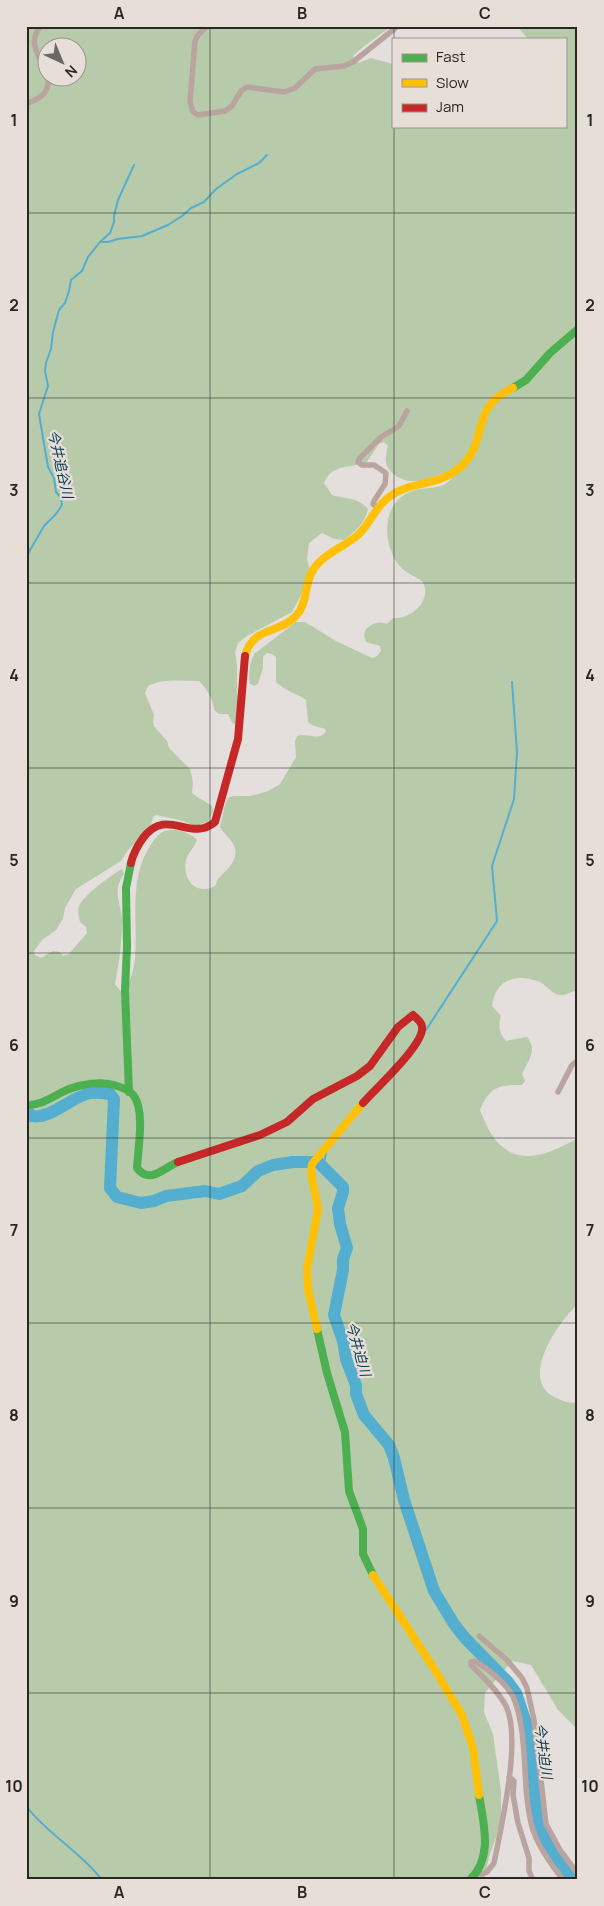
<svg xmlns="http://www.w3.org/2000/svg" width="604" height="1906" font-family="Manrope,'Noto Sans JP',sans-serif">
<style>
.green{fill:#b7cbab;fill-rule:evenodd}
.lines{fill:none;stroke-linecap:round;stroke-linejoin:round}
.stream{stroke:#54aed0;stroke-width:2}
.river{stroke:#54aed0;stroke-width:12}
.street{stroke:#b9a49f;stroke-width:5.5}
.fast{stroke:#4caf50;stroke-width:8}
.slow{stroke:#ffc107;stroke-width:8}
.jam{stroke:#c62828;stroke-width:8}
.grid{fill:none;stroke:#292624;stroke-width:1;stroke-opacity:0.55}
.labels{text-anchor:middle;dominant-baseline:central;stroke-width:4.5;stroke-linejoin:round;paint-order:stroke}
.water-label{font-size:14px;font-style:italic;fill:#073a4f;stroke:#e7ded8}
.neatline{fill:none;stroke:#292624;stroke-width:2}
.grid-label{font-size:16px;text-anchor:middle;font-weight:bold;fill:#292624}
</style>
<rect width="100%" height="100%" fill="#e4dfdc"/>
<path class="green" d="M26 26H392L363 47 353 56 358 63 371 58 393 64V126H565V39H528L517 26H578V990C571 991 563 998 556 994 549 991 545 983 537 981 514 973 495 981 492 1006L501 1016C498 1026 499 1033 506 1041L527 1037C538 1050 528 1061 522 1074L525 1081 522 1085C498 1085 490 1087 480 1110 483 1117 486 1125 490 1132 514 1170 545 1156 578 1138V1304C559 1321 517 1380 556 1398 563 1401 569 1404 578 1402V1730L558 1710 531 1665 512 1661 485 1693 484 1712 493 1734 501 1791V1823L489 1857 484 1880H26ZM48 48H78V78H48ZM384 442 388 446C387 451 385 457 386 462 388 475 406 483 417 481 429 480 436 474 448 473L452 478C441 492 425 485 410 492 382 503 382 542 398 564 403 572 415 576 423 582 424 585 426 590 425 593 424 608 407 619 393 618L387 624C378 621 373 623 366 629L364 635 366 642 380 646 381 651 377 656 372 658 336 641 305 622H296L254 654 250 664 249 678 250 684 254 686 258 684 263 668V657L267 653 272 654 276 657V682C285 691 296 693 306 700L308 722 312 725 325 729 326 732C317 742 308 732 297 736L295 741 296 757 280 784 268 791 250 796H233L228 798 225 805 220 827C223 833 233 841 234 846 240 861 225 871 217 880L216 885C211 889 204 890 198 888 186 884 183 868 187 857 190 851 195 846 197 840 192 834 181 830 173 830 163 829 157 835 152 843 128 877 138 919 135 958 134 969 130 981 126 991L122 993 115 984C119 964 122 942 122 922 122 903 111 892 124 874L122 869C110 876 85 894 79 906 77 912 79 917 80 922L86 927 87 933 69 954 63 956 60 952 53 951 41 958 35 955 34 951 42 940 56 930 63 919 65 908 76 889 121 861 128 850 150 829 153 817 156 815C169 818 181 819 195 826L208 822 213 811 212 806C205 801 198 798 192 793L193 782 190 769 169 748 167 741 154 726 153 722 154 715 145 693 148 686C164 678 181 681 199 681 206 688 214 700 214 710L219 714H228L233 724 238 723 242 708 237 695V665L235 652 238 643 247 636 292 612 308 582 310 570 307 559 309 543 322 533 334 539 344 540C355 531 365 524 368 509 358 497 345 499 332 495L324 483C332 464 348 468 366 463L379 444Z"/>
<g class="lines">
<path class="stream" d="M100 242 110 233 114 222V216L118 200 134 165
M26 557 44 526 56 514 62 505 61 498 56 492 54 478 48 467 39 414 48 386 45 371 46 363 51 349 53 332 59 310 65 303 69 291 71 280 82 271 88 257 100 242H108L118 239 142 236 168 225 182 216 191 208 204 202 216 189 237 174 259 163 267 155
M426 1030 497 921 492 866 514 799 517 752 512 682
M321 1164 325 1159 326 1150
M26 1806C46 1833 81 1852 102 1880"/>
<path class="river" d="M26 1108 31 1116C50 1120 71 1097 90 1093 96 1092 103 1093 110 1094L114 1099 110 1188 117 1197 141 1203 154 1201 166 1196 205 1191 219 1194 242 1186 258 1171 273 1165 293 1162H318L343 1187V1192L338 1208 340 1224 347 1248 343 1259V1270L334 1315 343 1341 346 1359 356 1385V1394L364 1415 389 1445 394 1458 404 1500 434 1591 454 1624 465 1638 508 1682 516 1693 527 1726 537 1819 548 1845 573 1880"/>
<path class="street" d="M41 26C25 43 42 59 48 76
M207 26 198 35 195 41 190 102 193 112 198 115 225 111 232 106 241 91 247 87 284 92 295 88 315 69 344 66 353 62 398 26
M26 104C39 99 50 93 48 78
M378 508 373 504 374 501 385 484 386 473 374 465H362L358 462 359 459 381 437 399 426 407 411
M558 1092 572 1065 578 1060
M479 1636 507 1660 522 1678 527 1688 534 1720 546 1824 560 1850 578 1874
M509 1777 514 1781 513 1795 518 1823 529 1858V1871L533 1880
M478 1872 482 1874 487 1872 494 1863C501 1827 522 1739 506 1706 498 1691 483 1677 471 1665V1662L474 1661C488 1668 509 1685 515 1701 529 1741 521 1790 533 1830 539 1848 552 1865 563 1880"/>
<path class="fast" d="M513 388 526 380 550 353 578 329
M129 1092 125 991 127 947 126 888 131 863
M26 1105C42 1106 54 1095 69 1089 82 1084 100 1081 114 1085 121 1087 130 1090 134 1096 145 1111 138 1150 137 1168 150 1185 163 1168 178 1162
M317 1329 327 1373 345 1432 349 1491 363 1529V1554L373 1575
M470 1880C493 1857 484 1825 479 1795"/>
<path class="slow" d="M245 656C253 626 279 634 296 616 308 603 304 584 313 570 323 554 344 547 358 535 370 524 375 507 389 497 409 481 438 486 458 469 491 443 467 408 513 388
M317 1329 308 1289 307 1269 318 1209 311 1173 312 1164 363 1103
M373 1575 433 1667 462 1715 473 1748 479 1795"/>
<path class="jam" d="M131 863C133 854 138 845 143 838 167 806 190 843 215 822L238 739 245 656
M178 1162 260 1135 287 1122 313 1099 357 1076 370 1066 398 1027 413 1015C417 1019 422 1022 422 1027 425 1044 375 1089 363 1103"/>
</g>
<path class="grid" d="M210 26V1880M394 26V39M394 126V1880M26 213H578M26 398H578M26 583H578M26 768H578M26 953H578M26 1138H578M26 1323H578M26 1508H578M26 1693H578"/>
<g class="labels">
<g class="water-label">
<text transform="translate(61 464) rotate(77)">今井追谷川</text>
<text transform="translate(359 1349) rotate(74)">今井迫川</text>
<text transform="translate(544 1751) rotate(82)">今井迫川</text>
</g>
</g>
<rect width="604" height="1906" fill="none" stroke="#e7ded8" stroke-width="55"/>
<rect x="392" y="38" width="175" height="90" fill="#e7ded8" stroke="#9b9490"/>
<rect x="402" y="54" width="25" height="8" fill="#4caf50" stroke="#9b9490"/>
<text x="436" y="62" font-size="15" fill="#292624">Fast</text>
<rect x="402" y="79" width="25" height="8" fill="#ffc107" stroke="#9b9490"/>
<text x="436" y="88" font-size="15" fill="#292624">Slow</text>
<rect x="402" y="104" width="25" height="8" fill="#c62828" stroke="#9b9490"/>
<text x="436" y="112" font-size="15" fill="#292624">Jam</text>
<g transform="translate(62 62) rotate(136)"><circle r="24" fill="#e7ded8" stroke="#9b9490"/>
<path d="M0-4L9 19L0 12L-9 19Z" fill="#6a6764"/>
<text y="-8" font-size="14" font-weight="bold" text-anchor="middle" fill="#292624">N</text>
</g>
<rect x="28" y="28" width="548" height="1850" class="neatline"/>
<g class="grid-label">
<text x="119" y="19">A</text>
<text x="302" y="19">B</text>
<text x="485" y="19">C</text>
<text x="14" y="126">1</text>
<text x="590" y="126">1</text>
<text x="14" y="311">2</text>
<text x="590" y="311">2</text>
<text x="14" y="496">3</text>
<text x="590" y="496">3</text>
<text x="14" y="681">4</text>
<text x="590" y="681">4</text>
<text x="14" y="866">5</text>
<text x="590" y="866">5</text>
<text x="14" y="1051">6</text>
<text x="590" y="1051">6</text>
<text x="14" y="1236">7</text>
<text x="590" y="1236">7</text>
<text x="14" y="1421">8</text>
<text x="590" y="1421">8</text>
<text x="14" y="1607">9</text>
<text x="590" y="1607">9</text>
<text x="14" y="1792">10</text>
<text x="590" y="1792">10</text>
<text x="119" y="1898">A</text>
<text x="302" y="1898">B</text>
<text x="485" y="1898">C</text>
</g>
</svg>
